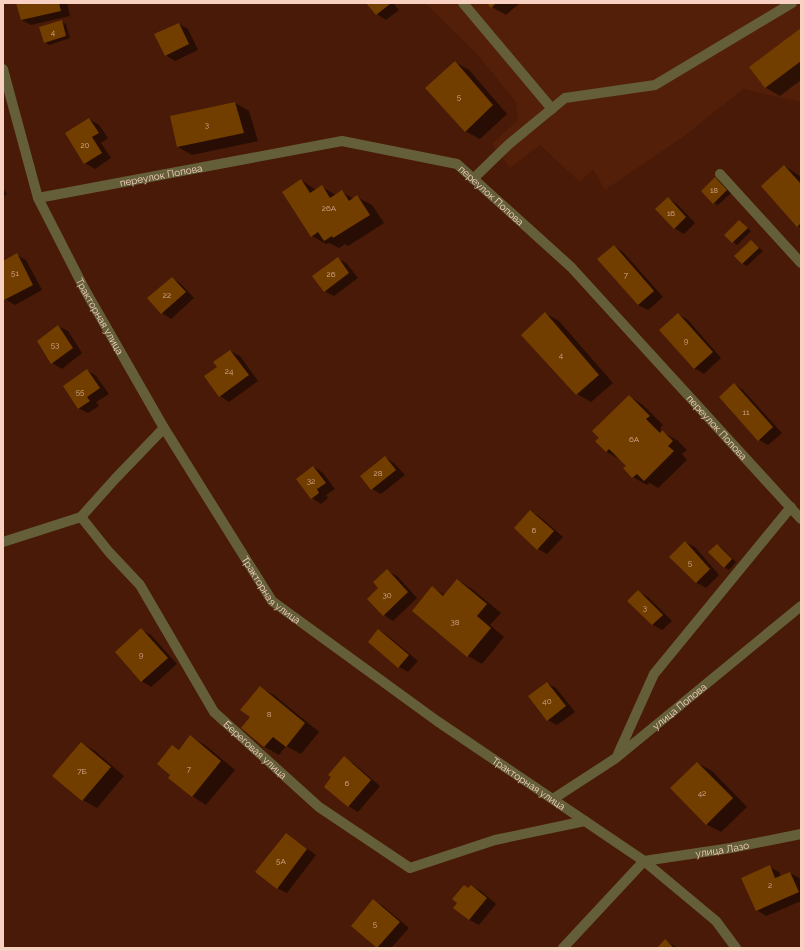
<svg xmlns="http://www.w3.org/2000/svg" width="804" height="951" font-family="Raleway,sans-serif">
<style>
.built{fill:#541f08}
.shadow{fill:#0007}
.building{fill:#723e00}
.lines{fill:none;stroke-linecap:round;stroke-linejoin:round}
.minor{stroke:#645f39;stroke-width:10}
.labels{text-anchor:middle;dominant-baseline:central;stroke-width:3;stroke-linejoin:round;paint-order:stroke}
.number-label{font-size:8px;fill:#d6ac92}
.street-label{font-size:10px;fill:#f8d1c3;stroke:#491a07}
</style>
<rect width="100%" height="100%" fill="#491a07"/>
<path class="built" d="M425 3H801V102L743 89 684 136 605 190 593 169 580 182 540 145 510 168 492 144 518 120 516 102 477 54Z"/>
<path class="shadow" d="M17 3H67L70 16 31 25 22 20Z
M367 3H393L399 10 386 20 377 14Z
M488 3H520L506 15 492 7Z
M62 22 66 24 70 38 49 45 45 42Z
M179 24 188 29 198 50 175 61 165 55Z
M801 29V80L780 96 766 88 750 67Z
M455 62 469 70 507 114 480 139 465 131Z
M235 103 249 111 258 141 192 155 178 147Z
M89 119 99 125 108 138 101 143 111 158 95 169 85 163Z
M785 166 801 177V228L798 226Z
M715 178 720 181 731 193 718 205 713 203Z
M301 180 316 190 322 187 336 195 342 192 354 199 357 197 372 205 384 223 348 246 345 244 339 248 329 243 326 244 312 236Z
M3 188 7 194 3 197Z
M668 198 677 204 695 223 684 234 674 228Z
M740 221 751 231 737 245 725 235Z
M751 241 763 251 747 266 743 264 735 256Z
M614 246 623 252 663 297 648 310 638 305Z
M17 255 26 260 42 290 15 305 5 299 3 295V262Z
M338 258 347 264 358 278 334 296 324 291Z
M172 278 181 284 194 298 171 319 162 313 149 299Z
M545 313 559 321 613 383 591 402 577 394 522 335Z
M678 314 688 320 721 358 704 374 694 368Z
M58 326 68 331 82 353 62 369 52 363 38 342Z
M230 351 240 356 258 381 229 402 220 396 218 367Z
M87 370 96 376 109 394 96 402 99 406 88 413 78 408Z
M734 384 743 390 782 433 768 445 759 440Z
M629 396 643 405 663 425 660 428 664 433 677 440 687 450 682 454 687 460 658 488 650 483 647 485 633 477 627 466 621 460 607 452 597 441Z
M385 457 394 463 405 475 381 494 372 489Z
M314 467 323 473 335 489 326 495 328 498 321 504 312 498Z
M530 511 539 516 563 537 547 554 538 549Z
M685 542 695 547 719 575 706 588 697 583 671 557Z
M717 545 721 547 736 562 729 570 724 567Z
M387 571 397 576 417 598 393 621 384 615 379 588Z
M458 580 472 589 501 613 490 625 504 637 482 664 468 656 432 588 445 595Z
M638 591 648 597 672 621 662 630 653 625 629 601Z
M142 630 151 635 177 664 151 687 142 681Z
M379 630 388 636 418 661 408 672 399 667 369 642Z
M547 683 556 688 575 712 557 725 548 720Z
M260 687 274 695 319 732 301 754 286 746 279 755 265 747 242 728 251 717Z
M190 737 205 745 235 770 206 805 192 796 171 775 173 746 180 750Z
M81 743 95 751 124 776 97 808 83 800 54 776Z
M344 758 353 763 380 786 358 812 348 806Z
M697 763 712 771 747 807 721 832 706 824Z
M286 834 295 840 316 855 287 893 277 888Z
M770 867 779 872 781 877 790 873 799 878 801 882V901L766 916 757 910Z
M471 886 481 891 496 904 479 925 470 920 455 908Z
M374 901 383 906 409 928 391 948 378 947 352 925Z
M665 941 675 946 677 948H659Z"/>
<path class="building" d="M16 3H59L61 11 21 20Z
M366 3H389L390 4 376 15Z
M487 3H496L491 8Z
M62 20 66 36 44 43 39 27Z
M179 23 189 44 165 56 154 34Z
M801 28V61L765 88 749 67Z
M455 61 493 105 465 132 425 88Z
M235 102 244 133 177 147 170 116Z
M89 118 99 133 92 137 102 153 84 164 65 133Z
M784 165 801 184V223L797 227 761 186Z
M715 177 727 190 713 204 701 191Z
M301 179 310 193 322 185 330 198 342 190 349 201 357 195 370 215 333 238 332 236 324 241 318 232 311 237 282 192Z
M668 197 686 217 674 229 655 209Z
M739 220 748 228 732 243 724 235Z
M751 240 759 248 742 264 734 256Z
M614 245 654 291 638 305 597 259Z
M17 253 33 285 4 300 3 297V261Z
M338 257 349 273 324 292 312 276Z
M172 277 186 292 161 314 147 298Z
M545 312 599 375 576 395 521 335Z
M678 313 713 352 694 369 659 330Z
M58 325 73 348 51 364 37 341Z
M230 350 249 375 219 397 204 376 217 367 213 362Z
M87 369 100 388 87 397 90 401 78 409 63 386Z
M734 383 773 427 758 441 719 397Z
M629 395 650 416 646 419 660 433 662 430 673 441 668 446 674 451 644 481 637 474 632 478 623 468 626 466 609 449 606 452 595 441 599 438 592 431Z
M385 456 396 470 371 490 360 476Z
M313 466 326 483 317 489 319 493 311 499 296 479Z
M530 510 554 531 537 550 514 528Z
M685 541 710 569 696 583 669 557Z
M717 544 732 559 724 568 708 552Z
M387 569 408 592 383 616 367 599 378 588 373 582Z
M457 579 487 604 477 616 491 628 467 657 412 611 432 586 443 596Z
M638 590 663 615 652 625 627 601Z
M141 628 168 658 141 682 115 652Z
M378 629 409 655 398 668 368 642Z
M547 682 566 706 547 721 528 696Z
M260 686 305 723 286 747 273 737 264 747 241 728 250 717 240 710Z
M190 735 221 761 192 797 168 778 170 775 157 764 172 745 179 750Z
M81 742 111 767 82 801 52 776Z
M344 756 371 780 348 807 324 787 331 777 328 775Z
M697 762 733 798 706 825 670 788Z
M286 833 307 849 277 889 255 872Z
M770 865 775 878 790 872 799 892 756 911 741 878Z
M464 885 468 888 471 885 487 898 469 920 453 908 457 903 452 899Z
M373 899 400 922 377 948 351 926Z
M665 939 674 948H657Z"/>
<g class="lines">
<g class="minor">
<path d="M463 3 552 109"/>
<path id="s1" d="M3 69 38 198 85 290 164 428 272 601 437 721 644 861 716 921 736 948"/>
<path d="M720 174 801 263"/>
<path d="M473 179 508 145 565 98 655 85 792 3"/>
<path id="s2" d="M38 198 342 141 457 164 571 267 801 519"/>
<path d="M81 517 115 479 164 428"/>
<path id="s3" d="M3 542 81 517 109 552 140 585 214 712 319 807 410 868 495 840 585 821"/>
<path d="M618 754 654 674 791 507"/>
<path id="s4" d="M553 799 616 758 801 606"/>
<path id="s5" d="M563 948 644 861 731 848 801 834"/>
</g>
</g>
<g class="labels">
<g class="number-label">
<text x="53" y="32">4</text>
<text x="459" y="97">5</text>
<text x="207" y="125">3</text>
<text x="85" y="145">20</text>
<text x="714" y="190">18</text>
<text x="329" y="208">26А</text>
<text x="671" y="213">16</text>
<text x="15" y="273">51</text>
<text x="331" y="274">26</text>
<text x="626" y="275">7</text>
<text x="167" y="295">22</text>
<text x="686" y="341">9</text>
<text x="55" y="345">53</text>
<text x="561" y="355">4</text>
<text x="229" y="371">24</text>
<text x="80" y="392">55</text>
<text x="746" y="412">11</text>
<text x="634" y="439">6А</text>
<text x="378" y="473">28</text>
<text x="311" y="481">32</text>
<text x="534" y="530">6</text>
<text x="690" y="563">5</text>
<text x="387" y="595">30</text>
<text x="645" y="608">3</text>
<text x="455" y="622">38</text>
<text x="141" y="655">9</text>
<text x="547" y="701">40</text>
<text x="269" y="714">8</text>
<text x="189" y="769">7</text>
<text x="82" y="771">7Б</text>
<text x="347" y="783">6</text>
<text x="702" y="793">42</text>
<text x="281" y="861">5А</text>
<text x="770" y="885">2</text>
<text x="375" y="924">5</text>
</g>
<g class="street-label">
<text stroke="none"><textPath href="#s2" startOffset="125">переулок Попова</textPath></text>
<text stroke="none"><textPath href="#s2" startOffset="473">переулок Попова</textPath></text>
<text stroke="none"><textPath href="#s1" startOffset="267">Тракторная улица</textPath></text>
<text stroke="none"><textPath href="#s2" startOffset="797">переулок Попова</textPath></text>
<text stroke="none"><textPath href="#s1" startOffset="591">Тракторная улица</textPath></text>
<text stroke="none"><textPath href="#s4" startOffset="157">улица Попова</textPath></text>
<text stroke="none"><textPath href="#s3" startOffset="375">Береговая улица</textPath></text>
<text stroke="none"><textPath href="#s1" startOffset="915">Тракторная улица</textPath></text>
<text stroke="none"><textPath href="#s5" startOffset="198">улица Лазо</textPath></text>
</g>
</g>
<rect width="804" height="951" fill="none" stroke="#f8d1c3" stroke-width="8"/>
</svg>
